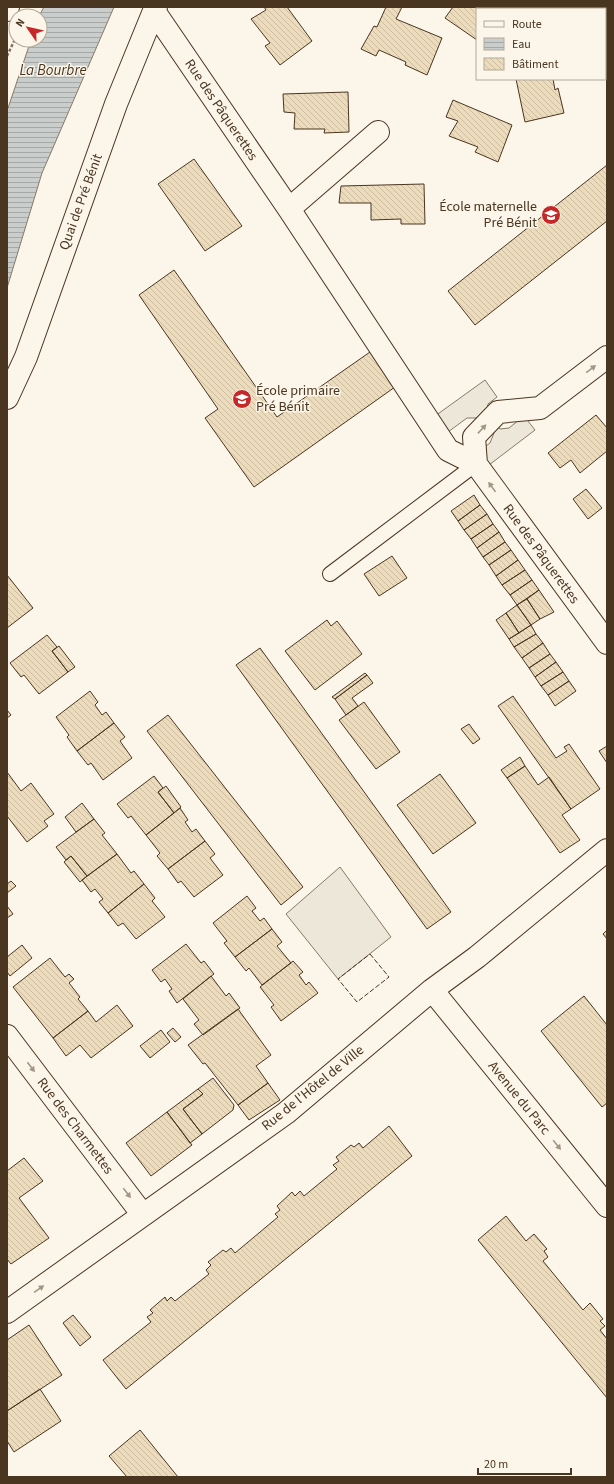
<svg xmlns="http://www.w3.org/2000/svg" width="614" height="1484" font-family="'Source Sans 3',sans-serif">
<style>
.parking{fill:#ede7d9;stroke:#887966}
.water{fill:url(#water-rules);stroke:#887966}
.building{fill:url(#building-back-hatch);stroke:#4a3520}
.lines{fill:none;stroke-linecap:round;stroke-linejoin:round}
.lane-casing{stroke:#4a3520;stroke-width:16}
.street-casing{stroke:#4a3520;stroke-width:24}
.path{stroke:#7f6f5c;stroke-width:2.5;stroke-dasharray:3 2;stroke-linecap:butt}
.lane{stroke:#fbf6e9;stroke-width:14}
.street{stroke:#fbf6e9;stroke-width:22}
.fence{stroke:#4a3520;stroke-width:1;stroke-dasharray:5 2;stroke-linecap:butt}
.oneway{fill:#a29684}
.labels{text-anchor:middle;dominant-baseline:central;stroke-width:3;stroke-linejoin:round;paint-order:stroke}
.street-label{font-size:14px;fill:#4a3520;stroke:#fbf6e9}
.poi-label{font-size:14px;fill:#4a3520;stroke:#fbf6e9;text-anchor:end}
.water-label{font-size:15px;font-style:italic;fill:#4a3520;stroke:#fbf6e9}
</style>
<defs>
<pattern id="water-rules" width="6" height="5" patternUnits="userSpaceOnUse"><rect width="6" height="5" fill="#c9cecd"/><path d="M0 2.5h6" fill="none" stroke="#a5a8a6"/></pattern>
<pattern id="building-back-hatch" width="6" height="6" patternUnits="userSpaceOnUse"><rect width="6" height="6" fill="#ecdcbc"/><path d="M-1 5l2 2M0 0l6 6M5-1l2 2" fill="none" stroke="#ccbda1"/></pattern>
</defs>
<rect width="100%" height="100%" fill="#fbf6e9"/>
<path class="parking" d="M485 380 497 397 488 404 486 414 500 429 509 428 524 416 535 430 489 465 479 451 490 443 494 433 480 418H467L448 432 435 416Z
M340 867 391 937 338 979 286 914Z"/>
<path class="water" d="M44 7H114L42 173 7 288V111L31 40H40L39 16Z"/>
<path class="building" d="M264 7H287L312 41 280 65 265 46 270 43 251 19 266 10Z
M386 7H402L396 19 442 38 427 75 405 65 406 62 379 50 376 56 361 49 374 26 377 27Z
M453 7H496L495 9H477V40L445 18Z
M606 7H607V40L605 39V12Z
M516 79H553L555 90 558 88 564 113 525 122Z
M348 92 349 132 324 133 325 129H294L295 113 284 112 283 94Z
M453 100 512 125 498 162 475 152 478 147 449 136 458 121 446 117Z
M194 159 242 226 205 251 158 184Z
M607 165V221L475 325 448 291Z
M424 184 425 224H401V219L371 220V203H339L341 186Z
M174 270 277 417 370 352 395 387 254 487 205 418 218 409 139 295Z
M596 415 607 428V451L580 473 571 460 560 468 548 453Z
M586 489 602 508 588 519 573 499Z
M474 495 480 505 458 521 451 511Z
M480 505 487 514 464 530 458 521Z
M487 514 493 524 471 539 464 530Z
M493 524 499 532 477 548 471 539Z
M499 532 505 542 483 557 477 548Z
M505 542 511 550 489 565 483 557Z
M511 550 518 560 496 576 489 565Z
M392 556 407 578 379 596 364 574Z
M518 560 525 570 502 585 496 576Z
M525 570 532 580 510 595 502 585Z
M7 575 33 608 7 628Z
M532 580 539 590 517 605 510 595Z
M539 590 554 612 540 619 527 599Z
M527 599 540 619 531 625 517 605Z
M517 605 531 625 519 633 506 613Z
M506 613 519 633 509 639 496 620Z
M327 620 331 626 337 621 362 654 315 690 285 651Z
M531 625 536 634 514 647 509 639Z
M536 634 543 643 522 658 514 647Z
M47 635 57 647 52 651 68 672 39 694 24 675 21 677 10 663Z
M543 643 550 654 529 668 522 658Z
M59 646 75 667 68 672 52 651Z
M260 648 451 912 427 929 236 665Z
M550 654 556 662 535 677 529 668Z
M556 662 563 672 541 686 535 677Z
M563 672 569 681 548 695 541 686Z
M365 673 367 675 335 699 332 697Z
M367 675 373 683 352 698 358 706 346 715 335 699Z
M569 681 576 691 555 706 548 695Z
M90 691 98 702 95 705 102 715 106 712 114 723 77 751 67 737 69 735 56 717Z
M513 696 556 758 567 751 564 747 569 744 600 789 571 809 498 706Z
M364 702 400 752 376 769 339 720Z
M7 710 11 715 7 718Z
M168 715 303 887 281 905 147 731Z
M114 723 125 737 120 741 132 758 103 780 91 763 88 765 77 751Z
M469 724 480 739 473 744 461 729Z
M607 746V763L599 751Z
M520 757 525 766 507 778 501 770Z
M525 766 538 785 549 777 571 809 562 815 580 840 560 853 507 778Z
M7 772 21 791 31 783 54 814 44 821 48 826 27 842 7 816Z
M440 774 476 823 433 854 397 805Z
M154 776 163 788 158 792 174 813 146 835 131 816 128 818 117 804Z
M166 786 181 807 174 813 158 792Z
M82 803 94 819 76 832 65 817Z
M180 808 188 820 185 822 192 832 196 829 205 841 168 869 157 856 160 853 146 835Z
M94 819 105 833 102 835 117 854 87 876 71 856 66 860 56 847Z
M205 841 215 854 210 858 223 875 194 897 181 881 178 883 168 869Z
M117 854 131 873 134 871 144 884 108 913 99 902 103 899 95 889 91 892 82 880Z
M71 856 87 876 80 882 64 862Z
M11 881 16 886 7 893V884Z
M144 884 155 898 152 901 165 917 136 939 123 923 118 926 108 913Z
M247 896 256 908 252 911 260 921 264 918 272 929 235 957 224 943 227 941 213 923Z
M7 906 13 914 7 918Z
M272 929 282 942 277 946 291 963 262 985 249 968 246 971 235 957Z
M607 930V939L603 934Z
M186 944 201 963 204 961 214 974 177 1003 169 991 172 989 165 979 161 982 152 970Z
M22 945 32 958 10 976 7 972V957Z
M50 958 65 977 69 974 74 979 69 983 80 997 78 999 88 1011 53 1038 13 987Z
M293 961 303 972 299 975 306 985 309 982 318 993 281 1021 271 1007 274 1005 260 987Z
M211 976 226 996 229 993 240 1008 203 1035 194 1024 199 1020 183 999Z
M584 996 607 1025V1103L602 1107 541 1031Z
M117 1005 133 1026 91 1058 80 1045 66 1056 53 1038 88 1011 96 1022Z
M238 1009 271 1055 256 1066 268 1083 238 1105 205 1063 203 1064 188 1045Z
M173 1028 181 1037 175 1042 167 1033Z
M161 1030 170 1042 150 1058 140 1046Z
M213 1078 234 1105 233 1110 202 1134 183 1109 203 1094 198 1089Z
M268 1083 280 1100 249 1120 238 1105Z
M198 1089 203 1094 183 1109 202 1134 190 1143 167 1112Z
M167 1112 192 1145 151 1176 126 1143Z
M389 1126 412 1156 126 1389 103 1360 151 1322 147 1317 153 1313 150 1310 165 1297 167 1301 171 1297 175 1301 209 1274 206 1270 211 1265 208 1262 223 1250 226 1252 231 1248 235 1253 278 1217 275 1214 280 1210 277 1206 292 1192 295 1196 300 1191 304 1196 337 1169 333 1165 339 1161 336 1157 351 1145 354 1147 359 1143 363 1148Z
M24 1158 43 1181 19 1198 49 1238 11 1264 7 1259V1171Z
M506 1216 526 1241 534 1234 547 1249 544 1251 548 1257 543 1261 583 1310 590 1303 603 1319 600 1321 605 1326 600 1330 607 1339V1398L478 1240Z
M73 1315 91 1337 80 1346 63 1323Z
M29 1325 62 1375 7 1411V1340Z
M40 1389 61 1421 14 1452 7 1441V1411Z
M140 1430 178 1477H127L109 1456Z"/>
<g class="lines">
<g class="lane-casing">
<path id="lane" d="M330 574 476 464"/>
</g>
<g class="street-casing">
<path id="street" d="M7 10 8 7
M154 11 289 209 448 450 476 464 607 643
M289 209 378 132
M7 398 26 357 116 104 154 11 156 7
M476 464 474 437 498 412 540 408 607 357
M432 990 607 1206
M7 1036 143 1215
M7 1312 286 1113 432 990 477 957 607 850"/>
</g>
<path class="path" d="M7 56 16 37"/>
<use href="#lane" class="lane"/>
<use href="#street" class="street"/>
<path class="fence" d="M370 954 389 977 357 1002 338 979Z"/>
</g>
<defs><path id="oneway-solid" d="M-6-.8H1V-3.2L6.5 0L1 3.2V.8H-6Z"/></defs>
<g class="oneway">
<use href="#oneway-solid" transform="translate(591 369) rotate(-37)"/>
<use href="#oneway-solid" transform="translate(482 429) rotate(-47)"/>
<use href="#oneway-solid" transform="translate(492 487) rotate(-126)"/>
<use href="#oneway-solid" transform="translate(31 1067) rotate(53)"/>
<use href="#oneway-solid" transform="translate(557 1145) rotate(51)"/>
<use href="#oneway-solid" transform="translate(127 1193) rotate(53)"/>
<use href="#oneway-solid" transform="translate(39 1289) rotate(-35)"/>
</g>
<defs>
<g id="school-disc" transform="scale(1)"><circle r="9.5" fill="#c62828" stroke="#fbf6e9"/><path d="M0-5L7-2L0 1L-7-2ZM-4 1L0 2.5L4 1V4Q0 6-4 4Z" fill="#fff"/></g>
</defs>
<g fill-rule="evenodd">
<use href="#school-disc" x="551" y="215"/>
<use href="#school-disc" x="242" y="399"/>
</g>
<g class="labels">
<g class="street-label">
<text transform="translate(221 110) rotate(56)">Rue des Pâquerettes</text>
<text transform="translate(81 202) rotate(-70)">Quai de Pré Bénit</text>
<text transform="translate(541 554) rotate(54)">Rue des Pâquerettes</text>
<text transform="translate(313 1088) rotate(-39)">Rue de l'Hôtel de Ville</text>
<text transform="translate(519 1098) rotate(51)">Avenue du Parc</text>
<text transform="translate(75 1126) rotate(53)">Rue des Charmettes</text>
</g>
<g class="poi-label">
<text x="537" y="207">École maternelle<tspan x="537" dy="16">Pré Bénit</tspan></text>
<text x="256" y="391" text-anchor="start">École primaire<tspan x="256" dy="16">Pré Bénit</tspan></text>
</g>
<g class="water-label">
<text x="53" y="70">La Bourbre</text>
</g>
</g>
<rect width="614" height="1484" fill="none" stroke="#4a3520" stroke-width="16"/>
<rect x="476" y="8" width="130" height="72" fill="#fbf6e9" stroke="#b4a999"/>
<rect x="484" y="21" width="20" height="6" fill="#fbf6e9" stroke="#b4a999"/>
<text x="512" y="28" font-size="12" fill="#4a3520">Route</text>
<rect x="484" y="38" width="20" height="12" fill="url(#water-rules)" stroke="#b4a999"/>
<text x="512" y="48" font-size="12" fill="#4a3520">Eau</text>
<rect x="484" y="58" width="20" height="12" fill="url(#building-back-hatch)" stroke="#b4a999"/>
<text x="512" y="68" font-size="12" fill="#4a3520">Bâtiment</text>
<g transform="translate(28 28) rotate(304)"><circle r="19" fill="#fbf6e9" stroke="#b4a999"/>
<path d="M0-3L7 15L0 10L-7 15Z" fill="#c62828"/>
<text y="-6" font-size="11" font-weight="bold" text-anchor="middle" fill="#4a3520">N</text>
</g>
<path d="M478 1468v6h93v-6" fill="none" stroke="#4a3520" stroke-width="2"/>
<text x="484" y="1468" font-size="12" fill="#4a3520" stroke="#fbf6e9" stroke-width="3" paint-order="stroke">20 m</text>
</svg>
